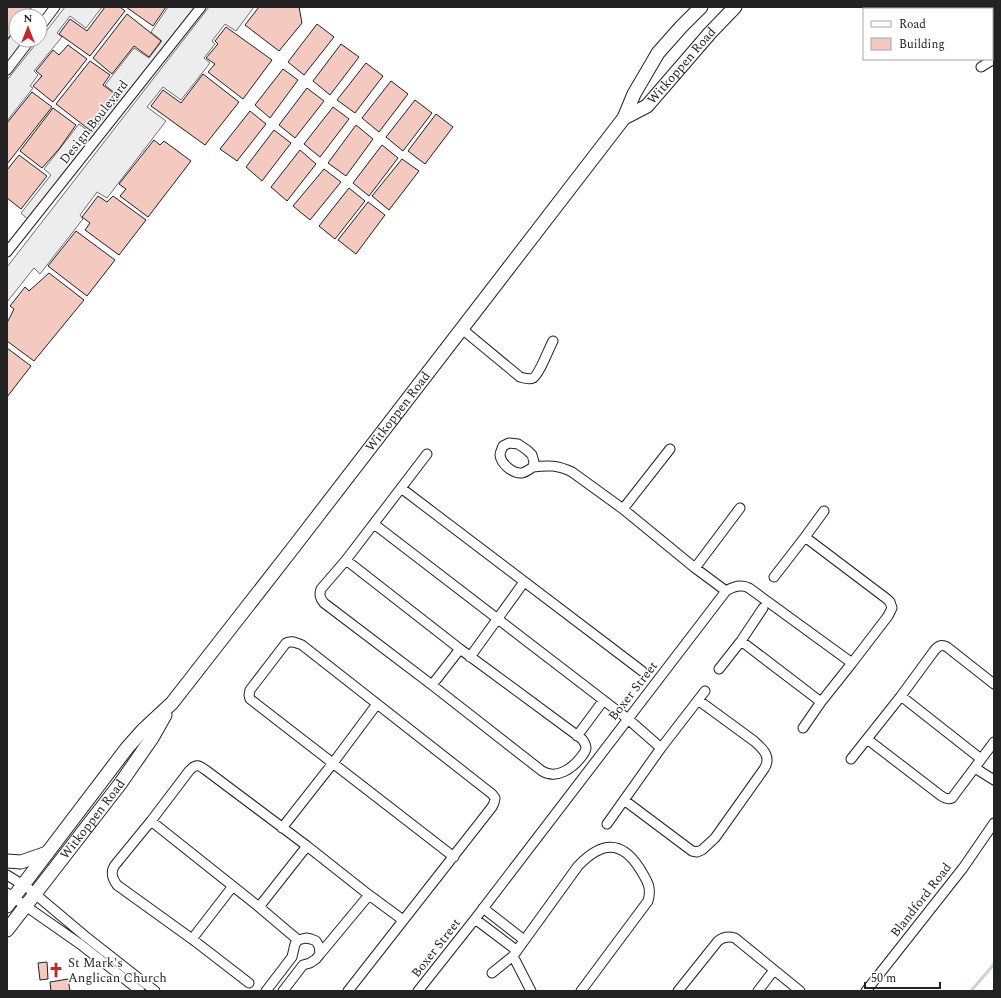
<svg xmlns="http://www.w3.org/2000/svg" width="1001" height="998" font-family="Spectral,serif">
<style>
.parking{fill:#ededed;stroke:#6f6f6f}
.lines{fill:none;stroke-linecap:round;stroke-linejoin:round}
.stream{stroke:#c7d3dd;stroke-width:3}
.building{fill:#f3c9c0;stroke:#222}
.minor-casing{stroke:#222;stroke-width:11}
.secondary-casing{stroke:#222;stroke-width:15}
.minor{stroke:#fff;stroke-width:9}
.secondary{stroke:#fff;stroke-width:13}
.labels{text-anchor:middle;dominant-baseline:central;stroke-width:3;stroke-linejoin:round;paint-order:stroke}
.street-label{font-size:13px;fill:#222;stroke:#fff}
.poi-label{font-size:13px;fill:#222;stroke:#fff;text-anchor:start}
</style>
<rect width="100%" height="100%" fill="#fff"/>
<path class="parking" d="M65 7H102L86 28 70 16 57 33 62 37 34 71 38 75 30 86 33 88 7 121V80L39 40H40V39Z
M168 7H201L32 223 21 213 51 175 44 169 79 124 91 133 120 97 105 85 134 48 149 58 162 41 151 32Z
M209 7H254L236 31 225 24 212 41 215 44 204 58 210 63 181 100 163 87 147 107 166 121 107 198 97 192 80 215 83 219 40 274 34 268 7 302V267Z
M16 29V40H28L7 67V41Z"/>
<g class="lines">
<path class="stream" d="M971 991 994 964"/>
</g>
<path class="building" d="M7 7H32L25 16H16V28L7 40Z
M105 7H120L125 11 90 56 59 34 70 19 87 31Z
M126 7H166L153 26Z
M259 7H299L302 23 279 51 245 25Z
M127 14 161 41 149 57 134 46 112 74 93 58Z
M317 24 334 37 304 75 288 62Z
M226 27 272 60 243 99 208 72 215 64 206 58 218 44 215 41Z
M341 44 359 57 330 95 313 81Z
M68 45 87 59 53 102 33 86 42 76 36 71 53 50 59 55Z
M90 61 110 75 103 85 119 97 91 131 56 104Z
M366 63 383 76 355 113 337 100Z
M283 69 298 80 270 118 255 105Z
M203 74 239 102 205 145 151 106 163 90 181 103Z
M391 81 408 94 379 132 362 118Z
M307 88 324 101 295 138 279 125Z
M32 92 52 107 7 164V123Z
M415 100 432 113 403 151 386 137Z
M333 107 349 119 320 157 304 144Z
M53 108 76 125 59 149 42 168 20 151Z
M250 111 266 124 237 161 220 149Z
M436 114 453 127 425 164 408 151Z
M356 125 373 139 346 176 328 163Z
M274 130 291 143 262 181 246 167Z
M154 140 160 145 164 141 191 161 148 217 120 196 126 189 119 184Z
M382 145 398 158 369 196 353 183Z
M300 150 316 164 287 201 271 187Z
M19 155 47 176 21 209 7 198V170Z
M402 159 419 171 389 210 372 196Z
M324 169 341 182 310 220 293 206Z
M349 188 365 201 335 239 319 226Z
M98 196 107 202 113 196 146 220 119 255 85 230 90 223 82 217Z
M368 202 385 215 356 254 338 240Z
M76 231 115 260 87 296 48 266Z
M49 273 84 300 34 361 7 341V323L14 309 10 306 25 287 29 291Z
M7 348 31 366 7 397Z
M47 962 48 979 40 980 38 963Z
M68 979 70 991H51L50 982Z"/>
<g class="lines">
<g class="minor-casing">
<path id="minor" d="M943 7 944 9
M966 9 969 7
M40 27 55 7
M981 67 994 59
M7 70 30 40
M7 252 201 7
M462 329 520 377C524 378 529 380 533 378 539 375 549 348 553 341
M509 443 518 444 527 450 532 455 534 462 533 467C530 469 526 472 522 473 513 474 501 464 500 455 500 452 502 449 503 446Z
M533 467C548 465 558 465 572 472L623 509 695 568 726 591
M401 488 642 671
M623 509 670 449
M824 511 805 537 887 599 890 602 892 608 888 616 852 663
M374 524 628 719 661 748
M346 560 460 649 582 739C584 742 586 744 586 748 586 751 584 753 582 756 573 768 557 780 542 771L432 685 324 603C320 598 319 595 321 589L346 560 427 454
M695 568 740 508
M774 577 805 537
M741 641 763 608
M470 657 524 582
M719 669 741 641 821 702
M432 685 460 649
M901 696 981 759
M577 736 603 701
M867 739 940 795C944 798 948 800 952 798L994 742
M851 759 901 696 934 651C938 646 941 644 947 647L994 684
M975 768 994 780
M624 800 692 851 697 852 702 850 715 838 764 769C772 757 763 749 754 741L698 700
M151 821 259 907 298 940
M607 824 661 748 705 691
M282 828 333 763 377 704
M7 875 28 888 85 936 155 991
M7 893 80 944 140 991
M259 907 307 846
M483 908 524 940
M475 919 516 950
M192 939 233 886
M320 954 369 895
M513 956 531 991
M492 973 513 956 578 866C601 842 621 839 640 869 647 881 652 887 648 901L581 991
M249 983 192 939 117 885C112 878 110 872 115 865L151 821 189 771C196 763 199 765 207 771L307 846 369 895 403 920
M266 991 292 957 295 944 298 940 306 938 311 939 316 941 319 946 320 954 316 959 310 963 303 965 283 991
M348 991 492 807 494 803 495 798 492 794 302 645C296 643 292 640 286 643L250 690 249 695 250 699 454 857
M418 991 475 919 726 591C734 586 741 584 749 588L852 663 821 702 803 728
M678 991 718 941C723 937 728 936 735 938L800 991
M758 991 774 970
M866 991 963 868 994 823"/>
</g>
<g class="secondary-casing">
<g id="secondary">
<path id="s1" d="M624 118 647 106 710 33 735 7"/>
<path d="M7 861 21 862 47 853"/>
<path id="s2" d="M7 906 127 748 143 730 172 703 293 548 624 118 634 94 658 53 681 27 701 7"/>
<path id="s3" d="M7 930 120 784 152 738 165 715"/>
</g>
</g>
<use href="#minor" class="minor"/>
<use href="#secondary" class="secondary"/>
</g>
<defs>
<g id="church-bare" transform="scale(1.2)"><path d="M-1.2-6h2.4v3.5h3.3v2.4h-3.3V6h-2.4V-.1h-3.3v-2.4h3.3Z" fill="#c62828" stroke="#fff" stroke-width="2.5" paint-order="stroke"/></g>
</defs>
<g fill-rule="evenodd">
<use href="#church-bare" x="56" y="970"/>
</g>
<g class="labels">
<g class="street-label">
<text stroke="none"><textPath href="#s1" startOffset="79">Witkoppen Road</textPath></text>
<text transform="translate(94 122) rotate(-52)">Design Boulevard</text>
<text stroke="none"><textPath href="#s2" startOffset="631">Witkoppen Road</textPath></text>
<text transform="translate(633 691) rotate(-52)">Boxer Street</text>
<text stroke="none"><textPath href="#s3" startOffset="140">Witkoppen Road</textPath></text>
<text transform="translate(921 900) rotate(-52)">Blandford Road</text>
<text transform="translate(436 948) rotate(-52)">Boxer Street</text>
</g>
<g class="poi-label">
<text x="68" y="963">St Mark's<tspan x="68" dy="15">Anglican Church</tspan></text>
</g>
</g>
<rect width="1001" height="998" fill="none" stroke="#222222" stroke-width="16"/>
<rect x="863" y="8" width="130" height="52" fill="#ffffff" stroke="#a7a7a7"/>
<rect x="871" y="21" width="20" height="6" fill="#ffffff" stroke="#a7a7a7"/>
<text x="899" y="28" font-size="12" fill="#222222">Road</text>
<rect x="871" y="38" width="20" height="12" fill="#f3c9c0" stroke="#a7a7a7"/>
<text x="899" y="48" font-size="12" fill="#222222">Building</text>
<g transform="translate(28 28)"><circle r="19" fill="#ffffff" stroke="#a7a7a7"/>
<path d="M0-3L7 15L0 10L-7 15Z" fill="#c62828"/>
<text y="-6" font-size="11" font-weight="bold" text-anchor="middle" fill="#222222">N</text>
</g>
<path d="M865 982v6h75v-6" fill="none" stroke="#222222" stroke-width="2"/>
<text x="871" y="982" font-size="12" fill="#222222" stroke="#ffffff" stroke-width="3" paint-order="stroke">50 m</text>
</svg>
